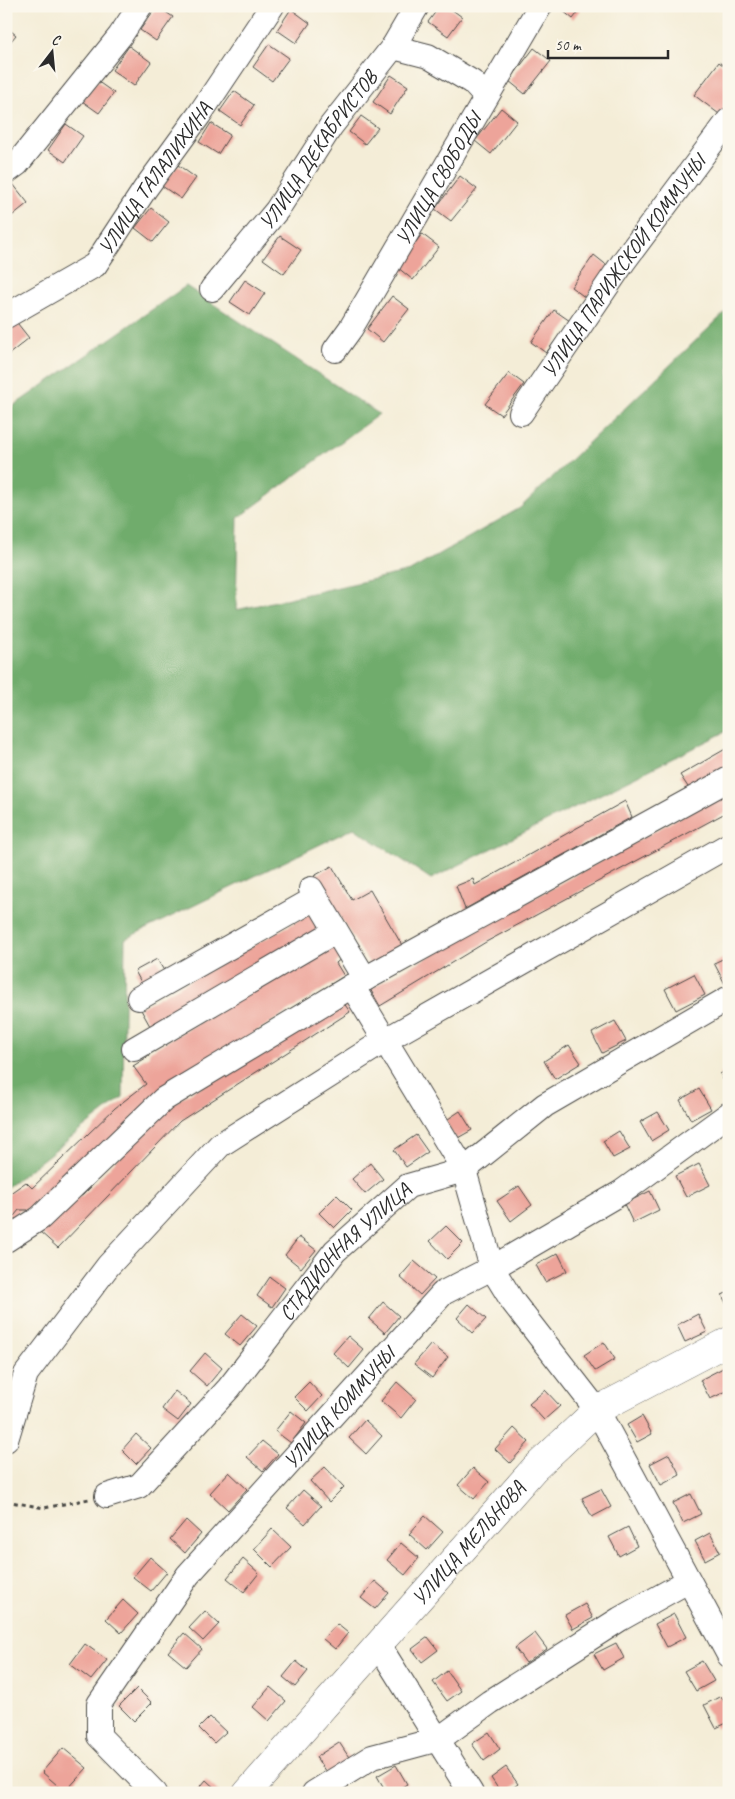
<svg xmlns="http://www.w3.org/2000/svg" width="735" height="1799" font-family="Caveat,sans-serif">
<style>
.forest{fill:#6fac6c;stroke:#4d6c4c}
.building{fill:#eda49a}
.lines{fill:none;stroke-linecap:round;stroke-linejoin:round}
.minor-casing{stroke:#494845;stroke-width:26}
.major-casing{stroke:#494845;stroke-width:29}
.path{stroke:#494845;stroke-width:3;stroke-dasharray:4 4;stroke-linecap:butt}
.minor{stroke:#fff;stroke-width:24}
.major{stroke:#fff;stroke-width:28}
.labels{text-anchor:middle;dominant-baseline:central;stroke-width:5;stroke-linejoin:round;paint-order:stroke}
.street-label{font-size:21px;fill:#2b2b2b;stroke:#fbf7ec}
</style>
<rect width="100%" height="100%" fill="#fbf7ec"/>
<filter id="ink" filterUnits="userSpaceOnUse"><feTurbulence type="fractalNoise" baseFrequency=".02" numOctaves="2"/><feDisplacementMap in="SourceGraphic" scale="10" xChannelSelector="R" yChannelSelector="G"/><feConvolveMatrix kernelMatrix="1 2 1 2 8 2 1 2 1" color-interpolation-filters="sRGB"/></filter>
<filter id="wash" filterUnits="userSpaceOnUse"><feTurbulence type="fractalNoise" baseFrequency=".0096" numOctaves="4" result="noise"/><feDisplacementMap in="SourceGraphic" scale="20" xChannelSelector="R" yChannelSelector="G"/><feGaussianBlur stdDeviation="1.12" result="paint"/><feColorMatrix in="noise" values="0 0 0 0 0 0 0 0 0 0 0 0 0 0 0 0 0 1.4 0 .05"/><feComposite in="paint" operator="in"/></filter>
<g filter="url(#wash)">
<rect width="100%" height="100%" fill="#f4edd7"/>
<path class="forest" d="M186 286 379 414 238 518 236 610 410 571 520 508 729 309V730L431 879 354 828 125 939 123 1097 6 1188V411Z"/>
<g id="blocks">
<path class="building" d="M157 6 173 17 156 41 140 30Z
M440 6H447L462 17 448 36 428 22Z
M557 6H583L573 19Z
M291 9 310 23 296 43 277 30Z
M6 27 16 35 6 47Z
M269 44 289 58 272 81 253 67Z
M129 46 151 62 134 86 112 70Z
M534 48 551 61 525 94 509 81Z
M719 62 729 70V110L723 117 694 95Z
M391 75 408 86 390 114 373 102Z
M97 81 114 93 99 113 82 101Z
M234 91 254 105 240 125 220 111Z
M501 108 517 121 491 154 475 141Z
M361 116 378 128 365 144 349 132Z
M211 123 230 135 218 154 199 142Z
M66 124 83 136 65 162 48 150Z
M178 165 196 178 181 199 162 186Z
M460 176 477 189 451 221 435 209Z
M13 184 28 203 8 219 6 190Z
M151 208 169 222 153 242 135 228Z
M422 234 439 247 413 280 397 267Z
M280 236 301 250 284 274 263 259Z
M594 255 609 267 586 298 571 287Z
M245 280 265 293 250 315 230 302Z
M392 296 409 309 383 342 367 329Z
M554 310 570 321 546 353 531 342Z
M14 319 29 338 8 355 6 326Z
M509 373 524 384 501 415 485 404Z
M729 747V769L690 790 680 775Z
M729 790V811L486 942 380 1006 370 989Z
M625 801 632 817 465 909 456 886 473 879 475 885Z
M332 866 352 900 370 890 403 947 371 966 314 876Z
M312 913 322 931 150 1026 140 1008Z
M333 943 343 957 336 963 344 976 178 1081 31 1214 28 1210H19L6 1226V1196L26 1182 32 1188 115 1108 146 1084 133 1066 149 1056V1052Z
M729 956V982L725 984 714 963Z
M157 959 166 974 143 986 135 971Z
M694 974 705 995 676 1010 665 989Z
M341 999 350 1012 180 1121 58 1248 39 1231 64 1206 83 1195 166 1108Z
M615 1021 626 1041 602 1053 592 1033Z
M569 1045 581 1063 555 1079 544 1061Z
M729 1069V1090L720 1074Z
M699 1089 711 1109 691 1120 680 1100Z
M460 1111 472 1130 456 1139 445 1121Z
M658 1112 669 1130 651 1141 640 1122Z
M619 1131 630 1149 613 1158 603 1141Z
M416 1135 428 1152 406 1167 394 1150Z
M370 1163 383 1179 365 1194 352 1179Z
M699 1164 710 1185 686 1197 675 1176Z
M519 1186 532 1205 511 1221 497 1201Z
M650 1191 659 1210 633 1223 624 1204Z
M337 1195 352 1210 334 1228 319 1213Z
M446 1226 463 1243 447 1259 430 1241Z
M299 1237 316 1250 301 1268 285 1255Z
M558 1253 567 1271 545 1282 536 1265Z
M414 1261 435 1279 420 1295 400 1277Z
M270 1277 285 1288 272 1307 257 1296Z
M729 1292V1309L722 1295Z
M383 1302 399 1316 385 1333 369 1319Z
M469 1304 486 1319 473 1333 457 1318Z
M242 1314 257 1326 240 1346 225 1334Z
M698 1314 707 1332 685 1342 677 1325Z
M348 1336 364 1350 349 1368 333 1353Z
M604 1342 615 1359 595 1371 584 1355Z
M431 1344 448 1357 432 1378 414 1364Z
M205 1353 222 1368 207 1386 190 1371Z
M723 1368 729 1381V1390L710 1399 700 1380Z
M309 1382 322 1396 308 1411 294 1397Z
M397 1382 416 1399 401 1418 381 1401Z
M545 1390 560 1406 544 1420 529 1404Z
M175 1391 191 1404 178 1421 162 1409Z
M291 1411 306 1423 291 1443 275 1431Z
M642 1416 652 1434 637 1442 627 1425Z
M365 1420 382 1436 366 1454 349 1438Z
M514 1428 529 1442 510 1463 495 1449Z
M136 1434 151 1448 136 1464 122 1450Z
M262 1441 278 1454 263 1471 247 1457Z
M669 1454 680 1475 661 1485 650 1464Z
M325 1467 344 1487 329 1502 310 1481Z
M473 1468 489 1482 474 1499 458 1485Z
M229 1472 247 1489 228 1510 210 1493Z
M601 1489 611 1507 592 1517 582 1498Z
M303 1490 321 1506 305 1524 287 1508Z
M691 1494 701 1514 683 1523 673 1503Z
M425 1516 443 1532 427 1550 409 1534Z
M186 1520 201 1534 185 1553 170 1539Z
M628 1527 637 1546 619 1556 609 1537Z
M272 1529 291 1547 272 1567 254 1549Z
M710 1533 720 1552 705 1560 695 1541Z
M401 1543 419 1558 405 1575 387 1560Z
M150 1557 167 1572 151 1591 133 1577Z
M243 1559 259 1573 244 1592 227 1578Z
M375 1581 389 1593 375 1609 361 1598Z
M123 1600 138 1614 121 1633 106 1619Z
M585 1604 593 1618 573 1629 565 1615Z
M205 1611 219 1624 203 1641 189 1628Z
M674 1614 686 1637 667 1647 655 1624Z
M337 1624 348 1633 335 1649 323 1639Z
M184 1633 202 1649 186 1667 168 1652Z
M535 1633 547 1649 526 1663 515 1648Z
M428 1637 438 1650 422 1662 412 1649Z
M616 1643 624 1658 603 1670 594 1654Z
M85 1644 107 1660 91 1680 70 1664Z
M296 1661 308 1671 295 1687 283 1677Z
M702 1661 714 1681 696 1691 684 1671Z
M447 1671 461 1691 447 1701 433 1682Z
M270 1687 286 1701 269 1721 253 1707Z
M137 1688 152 1703 134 1721 119 1706Z
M721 1696 729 1711V1722L716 1728 704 1705Z
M210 1717 226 1732 214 1743 199 1728Z
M489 1732 500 1749 484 1761 472 1744Z
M339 1742 354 1765 331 1780 316 1757Z
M63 1748 87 1768 65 1792 42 1772Z
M396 1765 407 1784 393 1793H387L377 1776Z
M506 1767 518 1784 506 1793H501L491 1778Z
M206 1780 220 1793H195Z"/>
</g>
</g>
<g filter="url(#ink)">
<use href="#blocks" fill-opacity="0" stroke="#494845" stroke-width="1"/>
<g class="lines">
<g class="minor-casing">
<g id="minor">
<path d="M393 47 428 56 472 82 485 96"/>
<path d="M6 172 17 164 120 36 140 6"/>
<path id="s1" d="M212 289 277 210 331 126 393 47 417 6"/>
<path id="s2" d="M6 316 95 265 145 189 199 115 272 6"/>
<path id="s3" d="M335 350 351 328 540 6"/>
<path id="s4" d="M521 413 624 261 729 120"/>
<path d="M311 889 365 979"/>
<path d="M352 986 464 1170 492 1268 513 1302 597 1410 729 1655"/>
<path d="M139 998 316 898"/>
<path d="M134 1049 336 931"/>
<path d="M6 1240 40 1218 164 1099 352 986 729 779"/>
<path d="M6 1440 26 1374 108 1266 220 1145 384 1041 729 845"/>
<path id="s5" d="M107 1496 139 1486 229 1388 335 1251 408 1186 464 1170 545 1105 729 998"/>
<path d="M378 1644 471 1793"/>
<path id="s6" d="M155 1793 99 1736V1704L188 1575 443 1293 492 1268 622 1192 729 1114"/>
<path d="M314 1793 372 1757 439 1739 490 1702 620 1619 688 1581"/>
</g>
</g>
<g class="major-casing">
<g id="major">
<path id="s7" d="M247 1793 534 1469 597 1410 729 1341"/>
</g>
</g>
<path class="path" d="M6 1501 44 1508 89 1499"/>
<use href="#minor" class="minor"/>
<use href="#major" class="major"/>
</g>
</g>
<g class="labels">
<g class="street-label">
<text stroke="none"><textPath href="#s1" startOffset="175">УЛИЦА ДЕКАБРИСТОВ</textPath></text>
<text stroke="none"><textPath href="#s2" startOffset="208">УЛИЦА ТАЛАЛИХИНА</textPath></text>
<text stroke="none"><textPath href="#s3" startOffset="200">УЛИЦА СВОБОДЫ</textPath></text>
<text stroke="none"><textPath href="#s4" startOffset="179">УЛИЦА ПАРИЖСКОЙ КОММУНЫ</textPath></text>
<text stroke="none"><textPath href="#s5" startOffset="346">СТАДИОННАЯ УЛИЦА</textPath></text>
<text stroke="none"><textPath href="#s6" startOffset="494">УЛИЦА КОММУНЫ</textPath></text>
<text stroke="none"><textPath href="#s7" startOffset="334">УЛИЦА МЕЛЬНОВА</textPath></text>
</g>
</g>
<rect width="735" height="1799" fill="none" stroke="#fbf7ec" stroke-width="25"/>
<g transform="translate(52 52) rotate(16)" stroke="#fbf7ec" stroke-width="4" paint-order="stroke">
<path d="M0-4L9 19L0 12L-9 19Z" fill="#2b2b2b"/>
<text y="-8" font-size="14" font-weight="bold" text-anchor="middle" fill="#2b2b2b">С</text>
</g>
<path d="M548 50v8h120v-8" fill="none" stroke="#2b2b2b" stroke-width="2.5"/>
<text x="555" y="50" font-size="15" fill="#2b2b2b" stroke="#fbf7ec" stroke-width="4" paint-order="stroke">50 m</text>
</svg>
